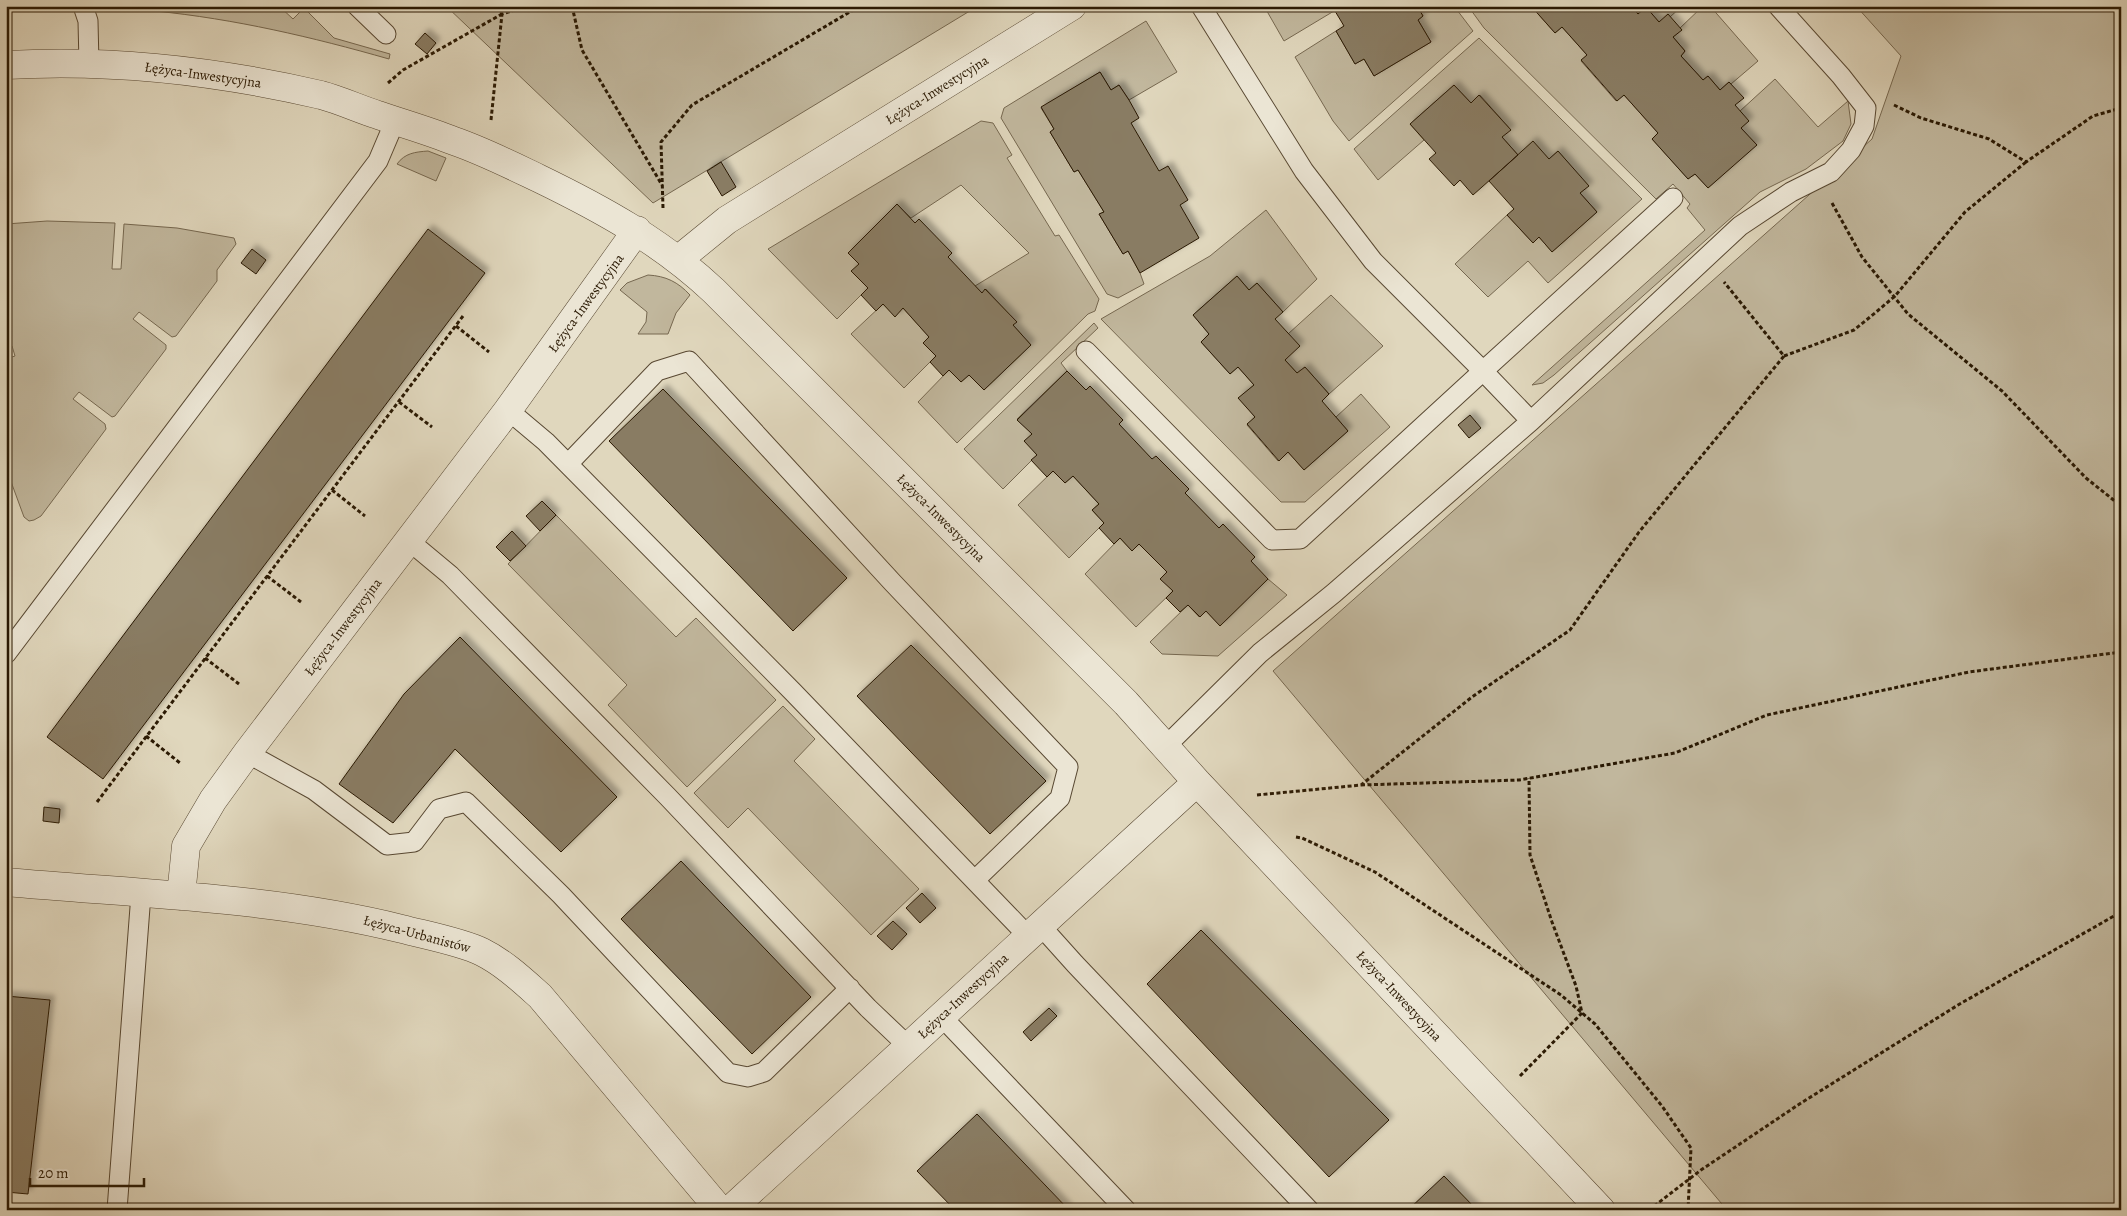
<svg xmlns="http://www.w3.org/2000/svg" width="2127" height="1216" font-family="Alegreya,serif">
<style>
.green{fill:#c1b79d;stroke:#766850}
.building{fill:#897c64;stroke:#2a1903;filter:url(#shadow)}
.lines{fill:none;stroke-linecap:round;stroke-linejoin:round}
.service-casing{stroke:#584832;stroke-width:21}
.minor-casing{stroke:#584832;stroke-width:29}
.path{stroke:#2a1903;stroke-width:3;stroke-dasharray:4 2.5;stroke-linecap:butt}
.service{stroke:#ebe5d4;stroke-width:19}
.minor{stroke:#ebe5d4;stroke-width:28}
.labels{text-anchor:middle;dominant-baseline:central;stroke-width:5;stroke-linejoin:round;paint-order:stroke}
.street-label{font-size:14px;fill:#2a1903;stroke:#ebe5d4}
</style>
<defs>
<filter id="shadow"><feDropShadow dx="4.5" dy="-4.5" stdDeviation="2.5" flood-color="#0004"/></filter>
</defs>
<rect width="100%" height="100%" fill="#e0d7bd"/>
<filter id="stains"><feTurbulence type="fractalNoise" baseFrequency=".004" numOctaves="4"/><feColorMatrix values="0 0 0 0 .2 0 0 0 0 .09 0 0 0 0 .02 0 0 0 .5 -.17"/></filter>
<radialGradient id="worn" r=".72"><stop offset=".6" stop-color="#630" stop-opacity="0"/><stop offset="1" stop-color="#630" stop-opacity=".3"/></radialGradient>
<path class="green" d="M160 6H279L293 19 304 8 334 38 390 54 389 59C312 37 235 19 155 11Z
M446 6H978L653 203Z
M1264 6H1332L1334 11 1284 41Z
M1417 6H1454L1473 31 1349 141 1333 121 1295 57 1336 31 1355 64 1364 59 1374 76 1431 42 1418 20 1423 16Z
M1468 6H1531L1555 33 1562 27 1587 55 1581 61 1616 101 1624 95 1658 133 1652 139 1688 179 1695 174 1708 188 1756 145 1741 128 1740 111 1775 79 1818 127 1848 101 1851 124 1843 141 1806 169 1760 192 1554 375 1543 383 1532 385 1705 230 1687 208 1690 204 1673 184 1656 199 1484 28Z
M1631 6H1682L1670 17 1659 22 1646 8 1638 14Z
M1703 6H1710L1758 61 1731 84 1729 82 1720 90 1708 76 1703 80 1681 56 1685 51 1673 37 1681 30 1680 28Z
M1856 6H2121V1210H1727L1273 671 1872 139 1901 56Z
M1146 21 1177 72 1129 100 1119 85 1111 90 1100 72 1041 108 1054 129 1050 132 1074 172 1078 170 1104 212 1099 214 1123 254 1128 251 1140 273 1144 284 1118 298 1107 294 1001 118 1004 108Z
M1479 38 1642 199 1548 283 1528 261 1488 297 1455 264 1507 215 1532 242 1539 237 1552 252 1597 212 1580 193 1588 186 1558 151 1549 159 1518 155 1502 137 1510 129 1480 95 1471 103 1454 85 1410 124 1424 140 1378 180 1354 149Z
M981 121 993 123 1012 155 1007 158 1055 236 1059 235 1099 299 1095 311 1088 314 957 443 918 402 949 370 961 382 969 375 984 390 1031 345 1013 325 1016 322 986 289 982 293 975 286 1029 253 961 185 911 218 897 204 848 253 859 264 852 271 868 288 837 319 768 249Z
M428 151 446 158 436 181 397 164C405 153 415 152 428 151Z
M1266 210 1317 279 1283 312 1257 283 1249 290 1237 276 1193 315 1209 334 1201 342 1230 374 1238 367 1254 385 1239 398 1255 417 1247 425 1278 461 1288 452 1304 470 1348 431 1336 417 1361 394 1390 427 1305 502H1281L1101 319 1210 256Z
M47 221 115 223 112 269H121L124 224 177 228 234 238 236 244 217 270V281L176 336 172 337 139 312 133 319 166 345V349L115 416 112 417 79 392 73 399 105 424 106 429 41 516 34 520 29 521 24 517 6 468V359L15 356 12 346 6 347V224Z
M648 275C666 276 678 282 690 295L676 313 668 334H638L646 322 647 312 620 290 627 283Z
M1331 295 1383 346 1329 394 1305 367 1297 373 1285 360 1288 334Z
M883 304 895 316 903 308 929 337 923 343 936 356 904 388 851 334Z
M1094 323 1098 328 1061 363 1067 371 1017 419 1032 434 1037 455 1003 489 964 449Z
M1053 471 1065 483 1073 476 1099 504 1092 510 1104 523 1069 558 1018 505Z
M556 515 676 637 696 618 776 700 687 787 608 705 627 685 508 564Z
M1120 538 1132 551 1139 544 1167 572 1161 579 1173 591 1136 627 1085 574Z
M1268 579 1287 595 1218 656 1162 654 1150 642 1188 605 1199 617 1206 611 1220 626Z
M783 706 815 739 794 761 919 889 871 935 748 808 728 828 694 793Z"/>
<path class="building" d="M1332 6H1417L1423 16 1418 20 1431 42 1374 76 1364 59 1355 64 1336 31 1344 26Z
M1531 6H1631L1638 14 1646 7 1659 22 1668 14 1682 30 1673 37 1685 51 1681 56 1703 80 1708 76 1720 90 1729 82 1744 98 1735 105 1749 121 1741 128 1757 145 1708 188 1695 174 1688 179 1652 139 1658 133 1624 95 1617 101 1581 60 1587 55 1562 27 1555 33Z
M425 33 436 43 427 54 415 44Z
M1100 72 1111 90 1119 85 1129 100 1139 118 1131 123 1159 171 1168 166 1188 200 1180 205 1199 238 1140 273 1128 251 1123 254 1099 214 1104 212 1078 170 1074 172 1050 132 1054 129 1041 107Z
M1454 85 1471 103 1479 95 1511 130 1502 137 1518 155 1473 195 1460 180 1454 186 1429 159 1436 153 1410 124Z
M1533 141 1549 159 1558 151 1589 186 1580 193 1597 212 1552 252 1539 237 1533 243 1507 215 1514 209 1489 181Z
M721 162 736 187 722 196 707 171Z
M897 204 915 223 919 219 952 253 948 257 982 293 985 289 1017 322 1013 325 1031 345 984 390 969 375 961 382 949 370 943 376 930 362 936 356 923 343 929 337 903 308 895 317 883 304 876 311 861 295 868 288 851 271 859 264 848 253Z
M428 229 485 273 103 779 47 737Z
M252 249 266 260 256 274 241 263Z
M1237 276 1249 290 1257 283 1283 312 1275 319 1300 346 1285 360 1297 373 1305 367 1329 394 1322 401 1348 431 1304 470 1288 452 1279 461 1247 424 1255 417 1238 398 1254 385 1238 367 1230 374 1201 342 1209 334 1193 315Z
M1067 371 1086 390 1090 386 1123 420 1119 424 1152 459 1156 456 1189 489 1185 493 1219 528 1223 524 1255 557 1251 561 1268 579 1220 626 1206 611 1200 617 1188 605 1180 612 1166 598 1173 591 1160 579 1167 572 1139 544 1132 551 1120 538 1114 544 1099 528 1104 523 1092 510 1099 504 1073 476 1065 483 1053 471 1047 477 1031 460 1037 455 1024 441 1032 434 1017 420Z
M663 389 847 578 793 631 609 441Z
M1470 415 1481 428 1469 438 1458 425Z
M542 501 556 515 540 531 526 516Z
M512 531 526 546 510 561 496 547Z
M460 637 617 797 561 852 455 749 393 823 339 784 404 694Z
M911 645 1046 781 990 834 857 696Z
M44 807 60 809 59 823 43 821Z
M681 861 811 997 752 1054 621 919Z
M922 893 936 908 920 923 906 908Z
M893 921 907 934 892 950 877 936Z
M1201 930 1389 1120 1329 1177 1147 984Z
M6 996 50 1000 28 1194 6 1192Z
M1049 1008 1057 1016 1031 1041 1023 1032Z
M977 1114 1069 1210H955L917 1171Z
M1444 1176 1477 1210H1408Z"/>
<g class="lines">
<g class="service-casing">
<path id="service" d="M83 6 88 21 89 64
M357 6 386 34
M1086 351 1272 540 1300 539 1483 371 1373 261 1304 171 1201 6
M508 410 546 442 793 692 1028 936
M1531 421 1740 226 1791 192 1831 172 1851 150 1864 126 1866 108 1841 76 1778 6
M568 464 657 371 689 361 893 583 1068 767 1060 798 975 880
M408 540 450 575 668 797 868 1008 908 1046
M6 654 378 161 395 121
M1166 746 1260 653 1334 593 1531 421 1483 371 1673 198
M247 753 314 790 387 845 414 842 439 809 466 802 561 895 728 1073 748 1077 764 1072 850 988
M1040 925 1075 964 1309 1210
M941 1016 1126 1210
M117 1210 141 894"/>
</g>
<g class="minor-casing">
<path id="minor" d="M6 65C111 59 218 71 321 95 340 100 359 109 378 115 404 124 429 131 454 141 483 151 511 165 538 178 602 209 662 242 714 291L1126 703 1197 782 1601 1210
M679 259 727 220 1072 6
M6 882C138 894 273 897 402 929 425 935 462 942 482 952 504 963 522 980 540 996L720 1210
M181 896 186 846 213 800 247 753 508 410 637 230
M730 1210 1197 782"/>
</g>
<path class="path" d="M498 6 502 14 527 6
M572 6 582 50 662 185
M388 83 403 70 502 14
M1894 105 1921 118 1989 139 2026 162 2093 116 2121 108
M491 120 502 14
M1832 203 1862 257 1908 314 2002 391 2086 478 2121 506
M663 208 661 142 692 105 860 6
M456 326 489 352
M1784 356 1854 330 1875 313 1895 296 1965 212 2026 162
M399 402 432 427
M332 490 365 516
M267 576 301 602
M205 658 239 684
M146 736 180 763
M1361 785 1519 780 1675 753 1767 715 1969 672 2121 652
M1257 795 1361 785 1472 697 1570 630 1639 532 1784 356 1724 282
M97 802 463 316
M1296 837 1302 838 1375 872 1561 995 1595 1024 1662 1106 1691 1148 1688 1210
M1520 1076 1582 1013 1576 986 1552 922 1530 855 1529 778
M1649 1210 1701 1170 1801 1103 1958 1005 2121 912"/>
<use href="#service" class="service"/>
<use href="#minor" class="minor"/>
</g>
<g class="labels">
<g class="street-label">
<text transform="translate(203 75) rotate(8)">Łężyca-Inwestycyjna</text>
<text transform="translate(937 90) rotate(-32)">Łężyca-Inwestycyjna</text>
<text transform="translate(586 303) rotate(-54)">Łężyca-Inwestycyjna</text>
<text transform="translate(941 518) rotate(45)">Łężyca-Inwestycyjna</text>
<text transform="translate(343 627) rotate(-53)">Łężyca-Inwestycyjna</text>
<text transform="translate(417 934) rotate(15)">Łężyca-Urbanistów</text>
<text transform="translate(963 996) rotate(-43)">Łężyca-Inwestycyjna</text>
<text transform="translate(1399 996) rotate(47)">Łężyca-Inwestycyjna</text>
</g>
</g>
<rect width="2127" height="1216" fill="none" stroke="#e0d7bd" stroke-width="25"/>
<rect x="8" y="8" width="2112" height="1201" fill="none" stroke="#2a1903" stroke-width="2.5"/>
<rect x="12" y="12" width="2102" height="1191" fill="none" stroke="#2a1903"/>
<path d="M30 1178v8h114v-8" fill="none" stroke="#2a1903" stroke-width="2.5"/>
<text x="38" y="1178" font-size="15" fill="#2a1903" stroke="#ebe5d4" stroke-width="4" paint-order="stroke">20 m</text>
<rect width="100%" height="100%" filter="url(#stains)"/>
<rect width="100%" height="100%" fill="url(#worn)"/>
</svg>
